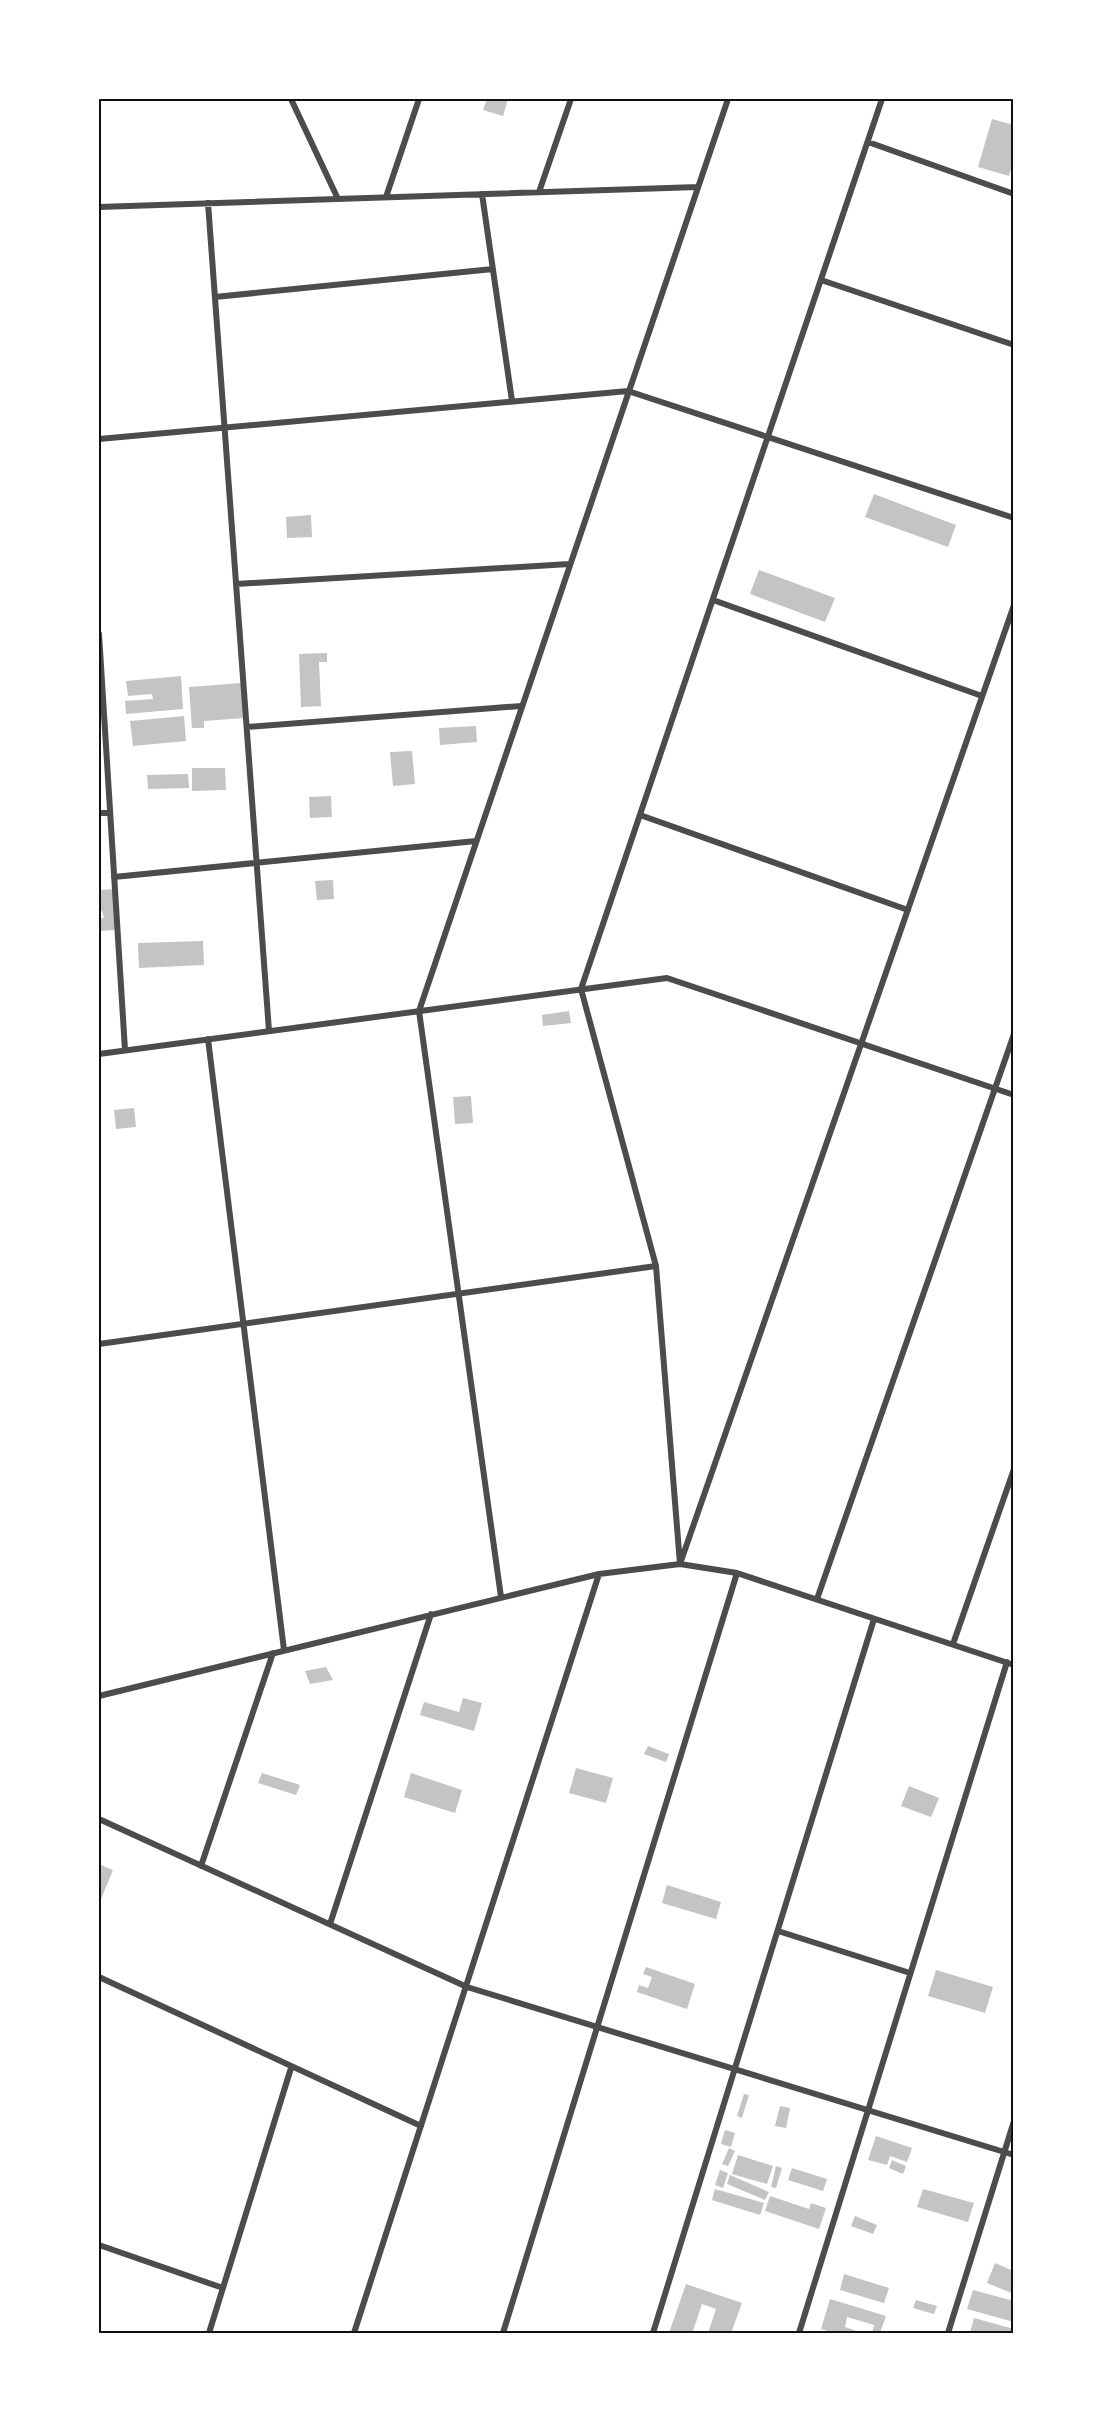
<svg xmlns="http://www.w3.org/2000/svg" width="1113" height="2432" font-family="'Sofia Sans Condensed',sans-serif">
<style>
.building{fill:#c4c4c4}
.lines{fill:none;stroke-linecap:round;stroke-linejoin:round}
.minor{stroke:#4c4c4c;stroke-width:6}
.neatline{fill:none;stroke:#111;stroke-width:2}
</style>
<rect width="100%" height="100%" fill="#fff"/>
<path class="building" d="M487 99H508L503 116 483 110Z
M992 119 1014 125V159L1009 176 978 167Z
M874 494 956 525 948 547 865 517Z
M311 515 312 537 287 538 286 517Z
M759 570 835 598 825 622 750 594Z
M327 653V662H319L321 706 301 707 299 654Z
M181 676 183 709 126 714 125 701 153 699 152 694 128 696 126 681Z
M242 683 244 718 204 721V728H192L189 687Z
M184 716 186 741 133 746 130 721Z
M476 726 477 742 440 745 439 728Z
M412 751 415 784 393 786 390 752Z
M192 768H225L226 790 192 791Z
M188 774 189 788 148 789 147 775Z
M331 796 332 817 310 818 309 797Z
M333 880 334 899 317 900 315 881Z
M115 889 117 930 99 931V918H104L102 911 99 912V890Z
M203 941 204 965 139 968 138 943Z
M569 1011 571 1023 543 1026 542 1015Z
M471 1096 473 1123 455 1124 453 1097Z
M134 1108 136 1127 116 1129 114 1110Z
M326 1667 333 1680 310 1684 305 1671Z
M463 1698 482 1703 474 1731 420 1715 424 1702 459 1712Z
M648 1746 669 1754 666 1762 644 1754Z
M576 1768 613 1778 606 1803 569 1793Z
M262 1773 300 1785 296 1795 258 1783Z
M411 1773 462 1790 455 1813 404 1797Z
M909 1786 939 1798 931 1817 901 1806Z
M99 1864 113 1870 99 1904Z
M667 1885 721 1902 716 1919 662 1903Z
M646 1967 695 1984 687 2009 637 1992 639 1985 648 1988 652 1977 643 1974Z
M936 1970 993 1987 985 2013 928 1996Z
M744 2094 749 2095 742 2118 737 2116Z
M780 2106 790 2108 786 2128 775 2126Z
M725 2130 735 2133 731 2147 721 2144Z
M876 2136 912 2148 907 2162 890 2156 887 2165 868 2160Z
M729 2148 735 2151 728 2166 722 2164Z
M738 2155 773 2166 767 2184 732 2174Z
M892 2160 906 2166 903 2174 889 2168Z
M776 2166 782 2168 776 2188 771 2187Z
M792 2168 827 2179 823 2191 788 2180Z
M720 2170 728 2173 723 2188 715 2185Z
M730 2175 769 2192 765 2200 727 2184Z
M715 2189 764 2203 760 2215 712 2200Z
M923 2189 974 2203 968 2222 917 2207Z
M770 2196 809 2209 811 2203 826 2208 819 2229 765 2211Z
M855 2216 877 2225 873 2234 851 2226Z
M995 2263 1014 2271V2294L987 2283Z
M844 2274 889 2288 884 2303 840 2290Z
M686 2284 742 2303 731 2333H708L716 2309 702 2304 693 2331 699 2333H669Z
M973 2290 1014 2301V2322L967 2309Z
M830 2299 886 2316 880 2333H872L874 2325 847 2317 845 2327 862 2333H834L821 2329Z
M916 2300 937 2306 934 2314 913 2308Z
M974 2318 1014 2329V2333H970Z"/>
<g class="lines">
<path class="minor" d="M291 99 338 199
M868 142 1014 194
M539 192 571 99
M482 194 512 401
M386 197 419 99
M208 203 269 1031
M99 207 698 187
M821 280 1014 345
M215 297 493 269
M99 439 628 391 1014 518
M236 584 569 564
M713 600 982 696
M99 634 125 1050
M247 727 521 706
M99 813H110
M640 815 908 910
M114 877 476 841
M208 1039 284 1650
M99 1054 667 978 1014 1095
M99 1344 656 1266
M681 1561 1014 605
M680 1564 656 1266 581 989 882 99
M501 1597 419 1011 728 99
M817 1599 1014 1034
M953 1644 1014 1469
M99 1696 599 1574 680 1564 737 1573 1014 1665
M99 1819 467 1987 1014 2155
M201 1866 273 1653
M330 1924 431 1614
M778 1931 910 1973
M99 1977 421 2126
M99 2245 223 2288
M209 2333 291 2068
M354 2333 599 1574
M503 2333 737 1573
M653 2333 874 1619
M799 2333 1007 1662
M948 2333 1014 2121"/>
</g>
<rect width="1113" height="2432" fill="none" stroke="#ffffff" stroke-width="201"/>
<rect x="100" y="100" width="912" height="2232" class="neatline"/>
</svg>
